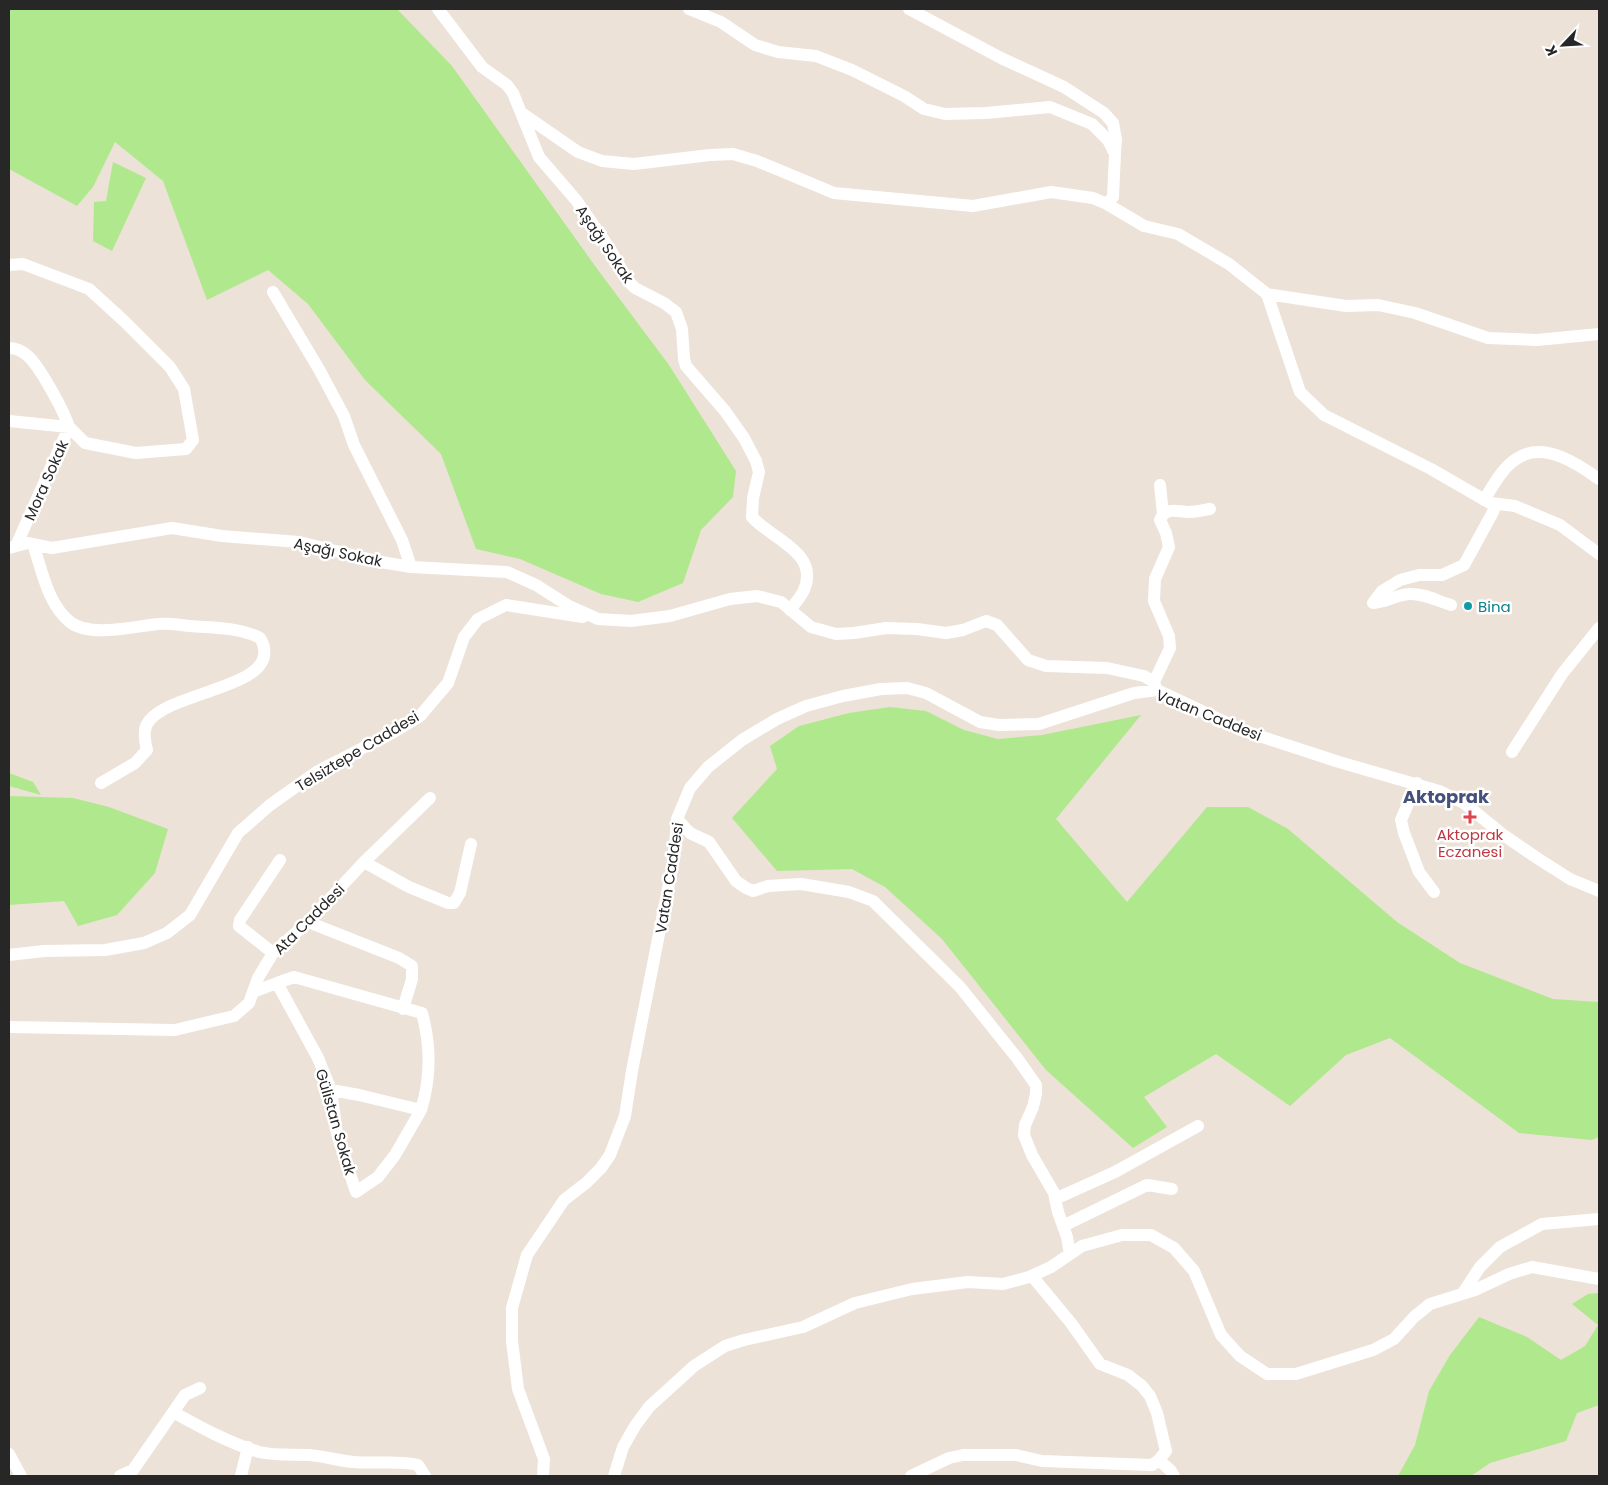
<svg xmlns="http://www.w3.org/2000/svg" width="1608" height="1485" font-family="Poppins,sans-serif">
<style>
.green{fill:#b0e88e}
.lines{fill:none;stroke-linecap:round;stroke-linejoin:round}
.minor{stroke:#fff;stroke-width:12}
.culture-dot{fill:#0f9aa8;stroke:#fff;stroke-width:2}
.health-dot{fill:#e0444e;stroke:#fff;stroke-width:2}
.labels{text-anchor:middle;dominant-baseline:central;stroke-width:5;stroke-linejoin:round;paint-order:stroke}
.street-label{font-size:15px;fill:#272727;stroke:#fff}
.culture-label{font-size:15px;fill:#0d838f;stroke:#fff;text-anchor:start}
.health-label{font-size:15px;fill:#be3a42;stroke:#fff}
.quarter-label{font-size:18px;font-weight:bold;fill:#45517b;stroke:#fff}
</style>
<rect width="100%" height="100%" fill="#ece2d7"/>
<path class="green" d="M9 9H397L452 66 598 270 669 365 736 471 733 497 701 530 683 583 638 602 601 594 520 559 476 549 441 454 365 380 308 304 268 270 207 300 163 181 115 142 93 187 77 206 9 169Z
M113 162 146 178 112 251 93 241 94 202 106 201Z
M890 707 926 711 964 730 998 739 1042 735 1141 715 1056 819 1127 902 1207 807H1248L1288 829 1397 922 1460 963 1553 999 1599 1002V1137L1592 1140 1519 1133 1390 1038 1346 1055 1290 1106 1216 1054 1144 1097 1167 1127 1133 1148 1046 1070 942 939 885 887 852 869 777 871 732 818 777 769 770 746 799 726 849 713Z
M9 773 33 782 41 795 9 786Z
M9 796 73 798 109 807 168 829 155 873 117 915 78 926 64 901 9 905Z
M1599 1293V1405L1577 1413 1566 1441 1490 1463 1471 1476H1398L1415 1445 1429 1391 1450 1355 1479 1317 1527 1337 1561 1360 1585 1346 1598 1325 1572 1304 1588 1294Z"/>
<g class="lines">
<path class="minor" d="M438 9 482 67 507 85 513 93 539 157 576 200 610 249 628 281 635 288 664 303 676 312 682 329 684 359 686 366 725 411 744 438 756 461 759 472 753 498 752 517C771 539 820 552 804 590 801 597 795 603 790 610
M689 9 721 22 755 45 778 52 816 56 852 70 904 96 924 109 945 114 986 113 1050 107 1092 124 1108 140 1115 154 1113 197 1107 204
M909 9 1001 58 1064 87 1104 113 1113 123 1116 139 1115 152
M523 114 578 152 602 161 634 164 710 155 733 154 757 161 834 193 973 206 1051 192 1093 198 1107 204 1144 226 1178 234 1229 264 1267 294 1346 306 1378 305 1415 313 1488 338 1537 340 1599 334
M9 265 23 264 89 289 124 321 170 367 184 389 193 440 186 449 136 453 85 443 69 427 9 421
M273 292 320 371 344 416 354 445 402 540 411 567
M1267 294 1300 392 1324 415 1431 469 1490 503 1515 506 1560 525 1599 554
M9 348C16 348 24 352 30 358 42 371 64 411 69 427L16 546
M1160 485 1163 514
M1484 500C1493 486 1503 466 1518 458 1544 441 1578 464 1599 479
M33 544C42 570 47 603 70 622 90 638 135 626 159 624 169 623 180 625 190 626 213 628 239 627 260 638 262 641 264 645 264 649 271 689 165 692 147 724 143 731 145 742 147 750L135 763 101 783
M9 548 27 543 52 548 172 528 222 536 299 542 381 562 411 567 507 572 536 585 569 606 598 619 631 621 670 616 730 599 757 596 781 602 811 627 836 634 854 633 886 628 917 629 946 633 963 630 986 621 997 625 1028 660 1046 666 1107 668 1144 676 1154 682 1157 690
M1451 605C1437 601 1424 593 1409 594 1396 595 1386 602 1373 603L1382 591 1400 580 1419 575H1442L1464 565 1493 512 1495 504
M1154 682 1170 648 1169 636 1154 601 1155 579 1169 547 1166 533 1160 520C1166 506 1177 512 1189 512 1196 512 1204 510 1210 509
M1512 752 1562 674 1599 628
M1417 783 1401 820 1404 833 1419 872 1434 892
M677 819 690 833 709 842 736 881 746 888 753 891 768 886 801 884 849 892 873 901 960 987 1017 1058 1036 1085V1094L1033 1107 1025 1125 1024 1135 1032 1155 1054 1193 1058 1212 1067 1237 1070 1254
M364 862 409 887 448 903H454L460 893 471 844
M308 922 399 958 412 966V979L403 1009
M273 953 239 926 240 920 280 860
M9 955 44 951 105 950 144 943 167 933 190 915 238 833 270 805 318 771 392 733 420 716 448 683 464 637 478 619 506 605 583 617
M277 983 294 977 422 1013C431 1046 431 1078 421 1110L359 1095 331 1090
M253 992 277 983 318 1058 331 1090 337 1134 356 1192 378 1177 395 1155 421 1110
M9 1027 175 1030 234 1016 249 1003 258 978 273 953 308 922 364 862 430 798
M1055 1199 1115 1172 1198 1126
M1063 1226 1147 1185 1172 1189
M1463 1293 1480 1267 1500 1247 1542 1224 1599 1219
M173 1412C200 1427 229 1443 259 1452 276 1456 292 1454 309 1455 324 1456 339 1461 354 1462 374 1464 399 1460 418 1465L425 1476
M9 1454 21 1476
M1159 1460 1171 1471 1174 1476
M120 1476 133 1470 185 1395 200 1388
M241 1476 248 1447
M543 1476 544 1459 518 1389 512 1341V1308L527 1255 564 1200 586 1183 601 1168 610 1155 625 1116 632 1071 674 858 677 819 690 788 708 767 742 740 777 719 806 706 843 696 881 689 907 688 926 693 980 722 999 725 1039 724 1134 693 1157 690 1244 731 1339 762 1439 791 1464 803 1502 834 1537 858 1570 879 1599 891
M614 1476 623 1447 635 1426 649 1407 694 1366 725 1346 744 1340 803 1327 855 1303 912 1289 968 1282 1003 1284 1029 1277 1051 1267 1082 1246 1122 1235H1151L1174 1248 1194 1271 1221 1335 1240 1356 1267 1374H1296L1373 1350 1394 1339 1414 1317 1430 1304 1475 1290 1509 1274 1532 1267 1599 1279
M911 1476 949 1458 963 1455H1016L1042 1461 1152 1465 1159 1460 1166 1451 1157 1413 1150 1396 1142 1386 1128 1375 1100 1364 1071 1323 1032 1276"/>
</g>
<circle class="culture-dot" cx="1468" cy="606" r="5"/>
<path class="health-dot" d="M1467.5 809.5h5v5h5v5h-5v5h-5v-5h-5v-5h5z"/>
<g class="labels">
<g class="street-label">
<text transform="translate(605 244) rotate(56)">Aşağı Sokak</text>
<text transform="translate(46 480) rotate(-66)">Mora Sokak</text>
<text transform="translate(338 552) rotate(12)">Aşağı Sokak</text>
<text transform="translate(1209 715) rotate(22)">Vatan Caddesi</text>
<text transform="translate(357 751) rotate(-31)">Telsiztepe Caddesi</text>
<text transform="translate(669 878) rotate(-81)">Vatan Caddesi</text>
<text transform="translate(309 919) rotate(-45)">Ata Caddesi</text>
<text transform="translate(336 1122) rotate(74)">Gülistan Sokak</text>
</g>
<g class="culture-label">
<text x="1478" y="606">Bina</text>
</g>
<g class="health-label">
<text x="1470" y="834">Aktoprak<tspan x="1470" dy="17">Eczanesi</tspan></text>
</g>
<g class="quarter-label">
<text x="1446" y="796">Aktoprak</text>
</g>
</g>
<rect width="1608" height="1485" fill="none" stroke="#272727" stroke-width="20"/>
<g transform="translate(1563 45) rotate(245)" stroke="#ffffff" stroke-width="4" paint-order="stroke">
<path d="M0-4L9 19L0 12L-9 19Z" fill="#272727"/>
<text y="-8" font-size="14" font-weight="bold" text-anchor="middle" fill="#272727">K</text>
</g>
</svg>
